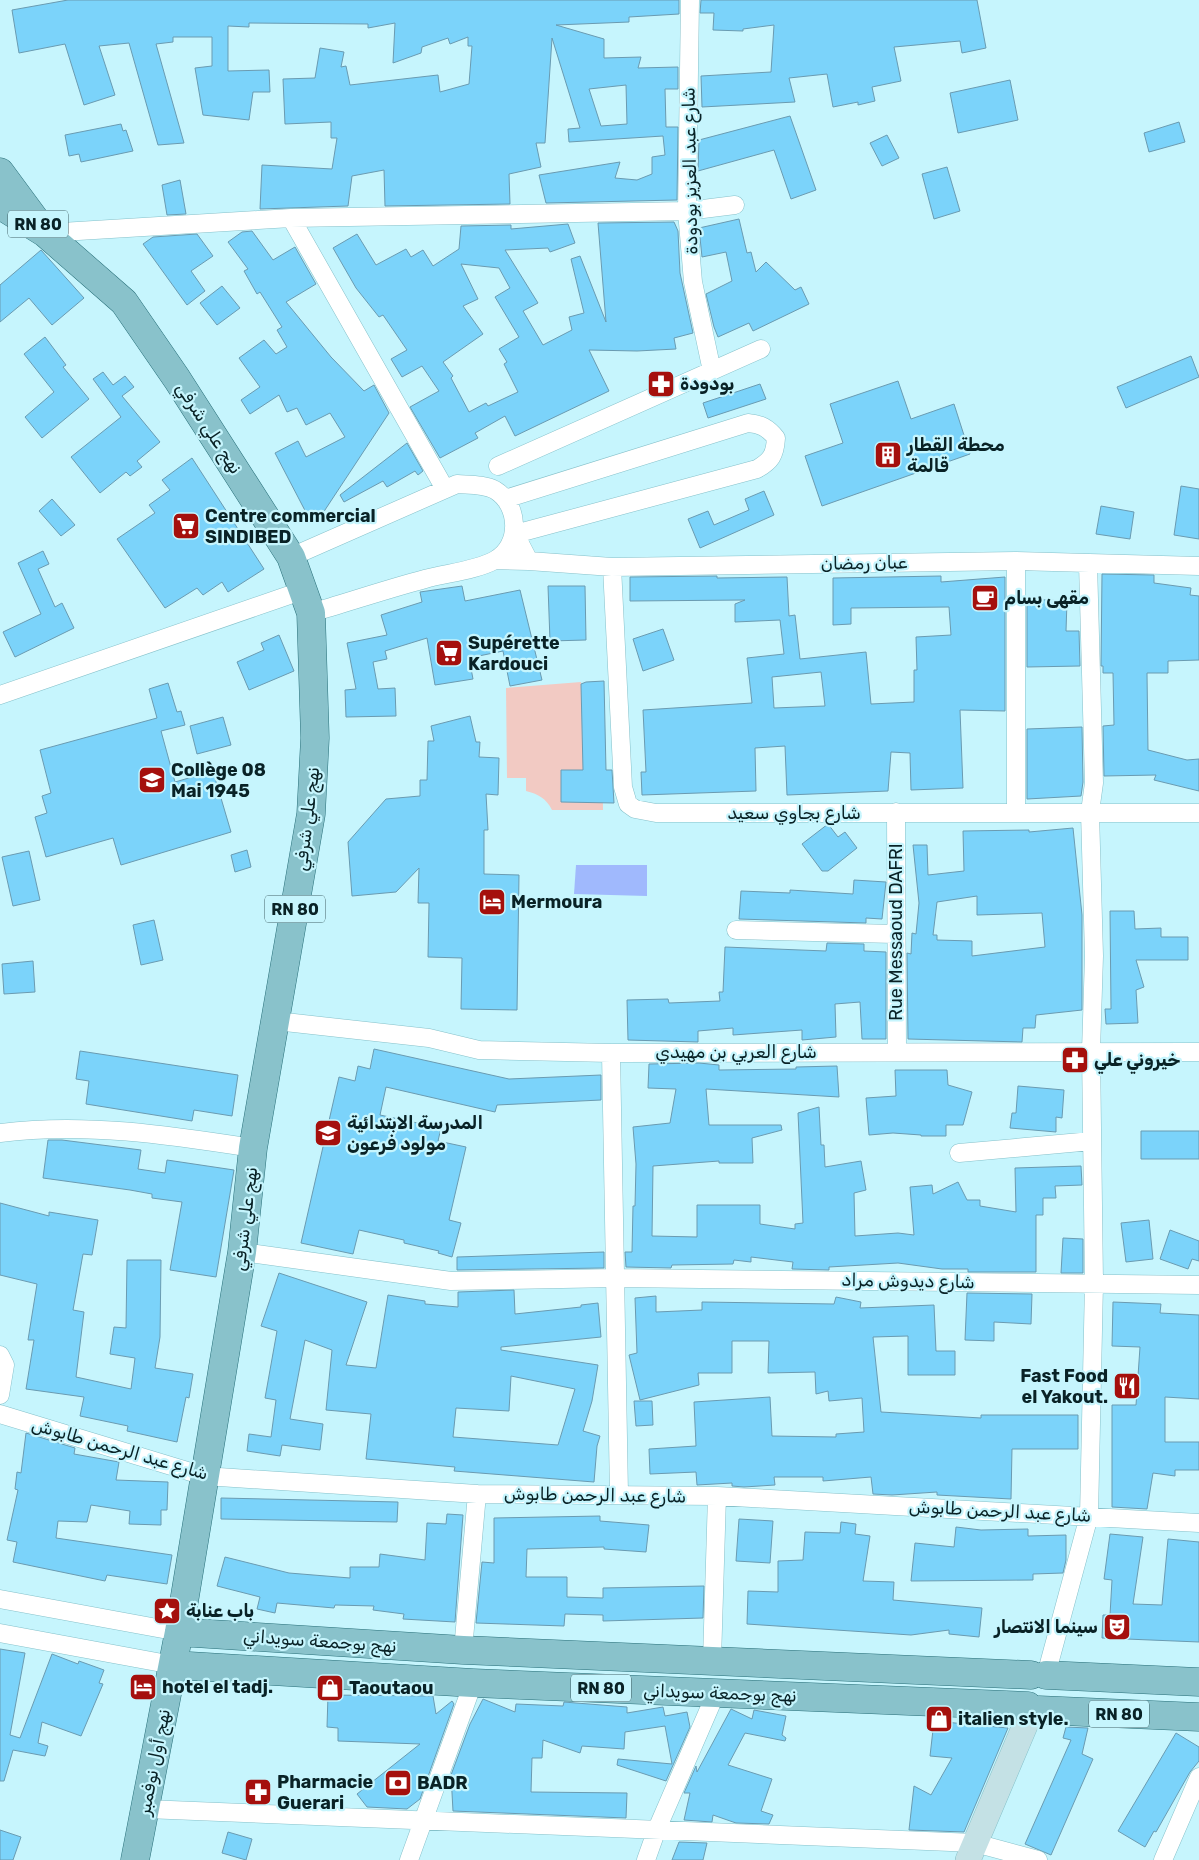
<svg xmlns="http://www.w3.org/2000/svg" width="1199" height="1860" font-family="Rubik,Vazirmatn,sans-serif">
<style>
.green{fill:#f2cac3}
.water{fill:#a0b9fd}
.building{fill:#7bd3fa;stroke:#6a9bb1;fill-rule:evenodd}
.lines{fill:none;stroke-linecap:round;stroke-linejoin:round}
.minor-casing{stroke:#86c1ca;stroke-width:19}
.secondary-casing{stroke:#86c1ca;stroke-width:26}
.primary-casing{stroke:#29707a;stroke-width:29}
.minor{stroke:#fff;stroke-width:18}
.secondary{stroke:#c4e1e5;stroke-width:25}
.primary{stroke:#89c2cb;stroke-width:28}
.labels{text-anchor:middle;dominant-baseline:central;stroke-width:4.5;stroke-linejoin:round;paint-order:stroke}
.shield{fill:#c6f5fd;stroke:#426166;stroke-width:1}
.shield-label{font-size:16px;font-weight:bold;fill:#092226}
.street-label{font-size:18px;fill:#092226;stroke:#c6f5fd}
.poi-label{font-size:18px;font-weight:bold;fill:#092226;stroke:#c6f5fd;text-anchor:start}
</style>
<rect width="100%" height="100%" fill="#c6f5fd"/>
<path class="green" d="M581 682 583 759H602L603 810H552C546 798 538 794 526 791V778H507L506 688Z"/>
<path class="water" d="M576 865H647V896L574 894Z"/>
<path class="building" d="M68 0H679V14L629 17V22L556 25 604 39V58L641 57 638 68 678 67V89H665L666 127H678L677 200 546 203 539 175 620 162 615 178 637 180 652 174V157L665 155 663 136 569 142 568 129 580 128 552 38 545 143H536L541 167 509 174 510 204 385 206 384 170 352 176 348 206 260 209 262 165 332 169 337 138H331V122L285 124 283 79 315 78 320 48 344 52 341 67 346 66 350 85 438 75 440 92 469 84 472 46H468V37L450 44 448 38 422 47 421 53 393 63 395 23 368 28V24L249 23V27L228 26V71L269 70 270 92H253L249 120 203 115 195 68 212 66V37H173V42L156 44 184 143 158 145 129 43 99 46 115 95 84 105 65 44 19 53 12 10ZM626 85 627 124 601 126 589 89Z
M701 0H977L986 48 962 53 960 41 894 47 901 81 872 87 875 101 858 105V102L833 107 827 74 789 78 795 102 702 107 701 76 771 72 774 25 743 29V31L713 30 714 13H700Z
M1010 80 1018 120 958 133 950 93Z
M790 116 816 190 791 199 774 150 698 171 699 140Z
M1179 122 1185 142 1149 152 1144 133Z
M121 124 123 131 126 130 133 151 81 162 79 154 69 156 65 135Z
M887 135 899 158 882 166 870 143Z
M947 167 960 211 934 219 922 174Z
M180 180 186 214 167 215 162 185Z
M739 219 747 253 751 252 756 272 766 262 795 290 801 287 809 304 753 331 749 323 718 337 714 327 706 294 732 281 726 252 702 257 699 228Z
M674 222 678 231 680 273 693 333 674 338 676 349 637 351 589 350 609 391 515 436 505 416 475 433 478 438 440 458 410 407 439 391 422 366 402 377 391 359 407 350 383 315 379 317 356 288 333 248 357 234 376 265 406 249 411 257 423 250 433 266 459 249 461 226 511 225V229L568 224 575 243 550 252 548 248 505 250 538 303 523 311 543 345 572 330 569 317 584 313 571 259 580 256 606 322 598 223ZM461 264 499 268 510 288 495 297 519 337 499 349 507 362 504 364 518 392 488 406 486 403 469 412 451 378 453 376 443 362 483 334 463 306 478 299Z
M252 231 273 260 295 247 316 284 286 302 331 357 364 391 374 385 389 413 321 516 311 522 275 453 298 441 306 457 345 437 330 413 306 425 297 408 287 412 279 395 250 414 241 400 260 387 239 358 264 340 276 354 287 347 277 330 282 327 260 292 257 294 244 271 248 269 228 242 242 232Z
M197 234 213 256 191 271 205 291 187 305 143 244 153 237Z
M41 250 84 298 52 325 29 298 0 322V285Z
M222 286 240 308 217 325 200 303Z
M45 337 66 365 63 367 89 399 42 438 25 417 54 392 24 354Z
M1191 356 1199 377 1126 408 1117 387Z
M103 372 113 385 125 376 134 387 122 396 160 442 137 461 142 467 130 476 126 472 100 493 71 457 121 417 93 379Z
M898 381 911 419 954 404 970 454 822 506 805 456 843 443 830 404Z
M760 384 766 399 708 418 703 403Z
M407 443 423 471 418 475 415 471 387 487 383 481 344 502 340 495Z
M192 458 264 569 228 592 222 582 203 595 197 588 165 608 117 539 155 513 149 505 170 490 162 480Z
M1181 486 1199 489V539L1174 535Z
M764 491 774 515 700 548 688 519 708 511 714 525 749 510 745 499Z
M52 499 75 525 61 536 39 511Z
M1101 506 1134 512 1130 539 1096 534Z
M43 551 49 564 38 569 55 607 62 603 74 628 15 657 3 632 41 614 18 563Z
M1102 574 1154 575V583L1191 588 1190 595 1199 596V660L1168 661V673H1147L1148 750 1187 760 1199 759V791L1154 780 1156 775 1104 776 1103 726 1114 725 1113 673H1103V666H1101Z
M717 576V578L787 577 789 616 795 615 800 659 866 652 871 704 914 702V670H917L916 637 951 635 949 607 851 608V624L833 625V578L941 576V582L1005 577V711L960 710 963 788 911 790 910 753 891 752 888 791 787 795 785 746 755 748 756 791 642 795 641 772H646L643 710 752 703 747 658 784 654 780 620 735 622V604L745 600 630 601V577ZM821 672 825 706 774 708 772 677Z
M462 586 465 601 520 590 542 680 510 686 503 651 469 658 473 679 435 685 427 638 385 651 387 659 373 662 378 689 395 688 396 716 346 717 345 690 356 689 347 643 387 635 381 615 422 602 420 592Z
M548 586H585L586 640 550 641Z
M1027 599 1067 601 1066 631H1079L1080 666 1027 667Z
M663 629 674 660 643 671 633 639Z
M279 635 294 671 249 690 237 662 264 650 261 643Z
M604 681 606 770H612L614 803 561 802V770H583L581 684 586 682Z
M168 683 177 712 181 711 185 725 161 731 175 782 213 771 231 832 121 865 113 838 46 857 35 817 47 813 42 796 51 793 40 750 157 718 149 689Z
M470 716 476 742H480L479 757 499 758 498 795 486 794 488 830H484V874L519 875 517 1010 461 1009 462 958 428 957 429 903H418L419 868 396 892 352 896 348 842 386 799 420 796V780H427L428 741H434L431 726Z
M223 717 231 745 197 754 190 726Z
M1082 727 1083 782 1081 796 1027 799V729Z
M828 824 838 837 845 832 857 848 828 871H822L802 844Z
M1073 828 1082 915V1010L1036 1015 1035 1028H1023L1022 1042 908 1039 907 953 911 954 912 933 916 934 919 903 913 845H927L928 875 964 871 963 831 1029 830V832ZM977 896V915L1042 913 1045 947 972 956V941L937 940V935H933L937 902Z
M247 850 251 867 235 872 231 855Z
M29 851 40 900 13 906 2 857Z
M854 880 886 882 882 919 866 918V923L739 919 741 891 790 893V890L853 894Z
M1110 911H1134L1135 929 1161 928V937H1188V960H1136L1144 987 1136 990 1138 1023 1106 1024 1105 1009H1111Z
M154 920 163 960 141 965 133 925Z
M827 943 864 944V951L886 952V1039H862L860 1002 835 1004 836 1037 802 1040V1030L733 1035V1028L698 1031V1042L628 1040 627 1000 668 999 669 1003 720 1001 719 992H723L725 947 826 951Z
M33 961 35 992 4 994 2 964Z
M374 1049 509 1079 601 1075V1100L497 1105 495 1112 386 1087 380 1115 441 1128 438 1141 466 1147 449 1220 461 1223 452 1257 438 1253 439 1251 404 1243V1240L359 1230 353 1254 301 1243 339 1077 355 1081 358 1066 370 1069Z
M80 1051 238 1075 232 1116 194 1110 192 1121 86 1104 89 1081 76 1079Z
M699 1063 719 1065V1070L796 1069V1067L837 1066 839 1097 706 1089 709 1125H781L782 1130 752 1138 753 1163H719V1161L653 1166 652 1236 697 1237V1205H760V1224L795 1229V1224L803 1223 798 1113 819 1107 821 1145H824L825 1167 861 1161 866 1190 854 1193 855 1236 898 1233 914 1235 910 1187 932 1185 933 1194 958 1182 967 1200H980V1206L1016 1212 1015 1168 1081 1166 1082 1185 1055 1186 1056 1198H1043V1215H1036V1272H968V1269H942L898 1263 829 1267V1270L792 1269 793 1262 751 1257V1262L734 1260 733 1264 672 1265 671 1268 626 1267 625 1252H632L633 1206H635L636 1164 633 1127 670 1123 676 1089 648 1088 649 1064Z
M895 1070H947L948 1085 972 1092 963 1125H946V1136H921V1135L893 1133 869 1135 866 1098 896 1096Z
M1018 1086 1064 1090 1062 1118 1056 1117V1132L1010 1128 1012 1113H1016Z
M1141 1131H1199V1159H1141Z
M48 1140H62L141 1150 138 1169 165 1173 167 1160 234 1170 216 1277 170 1270 182 1202 152 1198V1194L130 1190 43 1178Z
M0 1203 49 1216V1212L98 1220 92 1255 83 1254 73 1310 84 1312 76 1377 131 1389 135 1358 110 1354 114 1327 126 1328 127 1260H161L160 1337 155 1368 193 1374 189 1398 186 1397 177 1442 127 1431 128 1426 80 1416 84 1397 26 1389 34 1340H28L37 1284 0 1275Z
M1149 1220 1153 1259 1126 1262 1121 1223Z
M1170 1230 1199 1241V1261L1192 1259 1188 1269 1160 1259Z
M1063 1238 1083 1239V1273H1061Z
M604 1252V1268L457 1270V1257Z
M279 1273 367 1302 346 1365 376 1368 388 1295 425 1301V1304L458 1307V1292L514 1290 515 1314 581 1307V1305L598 1303 601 1337 501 1347V1350L598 1365 592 1401 583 1431 600 1436 597 1446 594 1482 454 1471 455 1467 366 1459 371 1414 326 1410 332 1350 305 1340 290 1419 323 1424 320 1450 282 1445 280 1456 247 1451 249 1434 271 1437 276 1400 265 1398 277 1331 261 1326ZM511 1376 575 1389 558 1445 453 1437 456 1408 509 1411Z
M967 1293 1032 1294 1031 1324 994 1322V1341L965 1340Z
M656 1296V1312L702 1310V1302L834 1304 836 1297 861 1302 860 1308 934 1305 936 1351H955V1375H908V1336L873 1337 881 1412 981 1418V1415H1078V1449H1012L1011 1499 937 1495V1492L892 1495 873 1494 871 1477 823 1481V1477H774L775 1485 744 1487 732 1486V1483L697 1485 696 1472 650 1474 649 1449 696 1446 694 1402 770 1397 772 1436 836 1437V1434L864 1432 862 1398 829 1401 828 1391 816 1394 815 1372 768 1373 769 1341H732V1373H698L699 1385 640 1400 629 1355 637 1353 635 1298Z
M1113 1302 1161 1304 1160 1313 1199 1315V1399L1165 1397V1442H1199V1470H1175V1476L1153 1473 1147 1509 1112 1507V1405H1136L1140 1347 1112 1346Z
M634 1401H652L653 1425 636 1426Z
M26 1433 75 1448 74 1454 119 1462 116 1480 168 1482 167 1510H161V1525L129 1524 130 1511 91 1505 87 1522 58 1521 56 1538 172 1555 167 1584 107 1575 105 1581 13 1562 17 1542 7 1540 18 1490 15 1489 17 1472 21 1473Z
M221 1498 398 1502 397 1522 221 1519Z
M447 1514 463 1515 455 1622 403 1619 404 1614 373 1610 374 1606 335 1605 334 1608 277 1603 275 1613 257 1609 260 1597 217 1586 225 1557 289 1573 350 1578V1567H379L380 1554 425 1560 427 1523 446 1524Z
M600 1516V1521L649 1525 646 1552 604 1549V1547L527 1549 526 1577H567V1597L603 1598V1588L704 1586 703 1618 603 1621V1615L565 1614 564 1626 476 1623 482 1562 494 1563V1518Z
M739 1519 773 1521 770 1563 736 1561Z
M841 1522 856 1524 855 1534 870 1536 863 1581 894 1582 893 1600 982 1608 979 1637 949 1634V1630L911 1635 747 1624 748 1591 778 1592V1561L803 1560 805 1532 840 1533Z
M956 1527 981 1530 1028 1529V1536L1066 1535V1560L1063 1573 1033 1574V1580L911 1581 915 1543 954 1547Z
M1110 1534 1143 1537 1133 1604 1162 1605 1168 1539 1199 1542V1642L1102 1638 1103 1615H1110L1112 1580 1104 1579Z
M0 1649 25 1653 10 1735 20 1738 52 1654 78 1664 79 1661 104 1670 99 1683 103 1684 81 1736 42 1722 38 1743 48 1746 45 1756 13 1750 4 1781H0Z
M328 1695 433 1696 436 1714 452 1701 454 1704 420 1799 407 1809 367 1807 357 1794 420 1744 338 1741V1728L327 1727Z
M483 1699 515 1712 516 1704 563 1706 564 1702 576 1703 627 1707V1713L663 1707 665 1716 687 1712 690 1727 666 1781 617 1765 618 1759 672 1764 665 1726 625 1732 624 1749 582 1746 580 1753 543 1740 542 1758H532L531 1792 627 1793 626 1818 453 1811 451 1775 470 1724Z
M731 1709 752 1719 754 1710 786 1716 782 1735 786 1738 785 1741 745 1733 728 1765 772 1779 761 1811 773 1815 769 1824 736 1823 713 1815 712 1822 684 1820 690 1793H684L696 1766 697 1772Z
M934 1721 1008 1728 964 1832 909 1830 914 1786 931 1795 952 1758 930 1756Z
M1066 1727 1088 1728 1082 1754 1093 1759 1051 1855 1025 1844 1071 1740 1063 1738Z
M1176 1733 1199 1747V1761L1190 1772 1156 1832 1154 1831 1145 1847 1118 1831Z
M0 1830 21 1837 13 1860H0Z
M228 1832 252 1839 246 1860 222 1853Z
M679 1842 707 1843 703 1860H672Z"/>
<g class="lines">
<g class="minor-casing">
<path id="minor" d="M690 0 687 211 693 282 712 371
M291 218 445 489
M45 233 291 218 687 211 735 205
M498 466 761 349
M291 557 457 484C469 485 484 484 495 490 520 505 521 546 495 560 475 571 446 573 425 579 387 589 349 602 311 613
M495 560 529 561 515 534 757 469C771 461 775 455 776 438 768 428 761 424 748 423L505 499
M529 561 612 567 1016 561 1199 566
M612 567 623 787 628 804 635 809 656 813H1199
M0 695 304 590
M896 812 897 1051
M1016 812V561
M736 930 895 934
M276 1021 429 1038 479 1050 611 1053 1199 1052
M611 1053 619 1494
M0 1133C84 1122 169 1135 253 1148
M959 1153 1092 1141
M242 1252 451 1281 616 1278 1199 1285
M0 1355 5 1365 0 1395
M0 1414 204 1476 477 1494 717 1496 1199 1523
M0 1599 179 1632
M0 1633 173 1665
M463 1650 477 1494
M712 1660 717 1496
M1046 1675 1089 1516 1094 1283 1091 1051 1094 956 1090 812 1094 783 1088 563
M146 1809 975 1843 1038 1860
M409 1860 473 1683
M646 1860 657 1829 716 1693
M1163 1860 1199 1777"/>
</g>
<g class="secondary-casing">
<path id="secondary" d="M968 1860 1032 1709"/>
</g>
<g class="primary-casing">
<path id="primary" d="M0 172 45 233 0 205
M45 233 124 302 177 379 291 557 311 613 315 738 311 814 253 1148 242 1252 179 1632 135 1860
M179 1632 463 1650 1031 1675
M173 1665 473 1683 1028 1706
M1046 1675 1199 1682
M1039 1710 1199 1717"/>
</g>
<use href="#minor" class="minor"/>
<use href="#secondary" class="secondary"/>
<use href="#primary" class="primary"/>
</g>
<defs>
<g id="pharmacy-square" transform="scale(1.4375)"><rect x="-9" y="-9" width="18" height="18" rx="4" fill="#a5100d" stroke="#c6f5fd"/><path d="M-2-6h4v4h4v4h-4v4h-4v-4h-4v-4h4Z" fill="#fff"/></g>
<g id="building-square" transform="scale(1.4375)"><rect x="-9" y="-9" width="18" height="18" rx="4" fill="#a5100d" stroke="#c6f5fd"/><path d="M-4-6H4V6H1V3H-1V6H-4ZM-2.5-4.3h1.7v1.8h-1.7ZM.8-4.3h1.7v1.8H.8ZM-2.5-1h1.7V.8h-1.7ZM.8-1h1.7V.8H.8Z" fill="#fff"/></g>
<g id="supermarket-square" transform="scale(1.4375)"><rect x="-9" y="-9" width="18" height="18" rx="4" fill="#a5100d" stroke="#c6f5fd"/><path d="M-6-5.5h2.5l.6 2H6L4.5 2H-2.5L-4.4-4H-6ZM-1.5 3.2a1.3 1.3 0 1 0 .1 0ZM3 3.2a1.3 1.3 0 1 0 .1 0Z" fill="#fff"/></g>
<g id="cafe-square" transform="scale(1.4375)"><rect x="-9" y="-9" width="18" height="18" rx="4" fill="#a5100d" stroke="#c6f5fd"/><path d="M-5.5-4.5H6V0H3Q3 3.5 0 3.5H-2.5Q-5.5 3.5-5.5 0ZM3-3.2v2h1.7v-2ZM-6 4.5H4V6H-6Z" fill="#fff"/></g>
<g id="school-square" transform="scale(1.4375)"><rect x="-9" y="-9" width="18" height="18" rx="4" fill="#a5100d" stroke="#c6f5fd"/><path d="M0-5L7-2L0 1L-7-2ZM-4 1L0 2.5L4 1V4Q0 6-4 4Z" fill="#fff"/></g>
<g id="hotel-square" transform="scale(1.4375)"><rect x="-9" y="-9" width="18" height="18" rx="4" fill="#a5100d" stroke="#c6f5fd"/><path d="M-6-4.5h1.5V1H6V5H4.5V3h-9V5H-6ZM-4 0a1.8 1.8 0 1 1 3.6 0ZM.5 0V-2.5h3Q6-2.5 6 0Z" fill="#fff"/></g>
<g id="restaurant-square" transform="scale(1.4375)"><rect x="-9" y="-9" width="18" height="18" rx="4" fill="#a5100d" stroke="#c6f5fd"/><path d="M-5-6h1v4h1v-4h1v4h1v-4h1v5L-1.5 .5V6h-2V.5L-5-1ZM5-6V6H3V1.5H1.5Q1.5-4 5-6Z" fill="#fff"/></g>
<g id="sight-square" transform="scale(1.4375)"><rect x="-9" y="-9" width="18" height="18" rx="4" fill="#a5100d" stroke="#c6f5fd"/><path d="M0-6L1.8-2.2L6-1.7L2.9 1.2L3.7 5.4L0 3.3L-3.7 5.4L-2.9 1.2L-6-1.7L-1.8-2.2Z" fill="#fff"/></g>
<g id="theatre-square" transform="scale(1.4375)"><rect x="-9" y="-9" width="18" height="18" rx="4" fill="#a5100d" stroke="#c6f5fd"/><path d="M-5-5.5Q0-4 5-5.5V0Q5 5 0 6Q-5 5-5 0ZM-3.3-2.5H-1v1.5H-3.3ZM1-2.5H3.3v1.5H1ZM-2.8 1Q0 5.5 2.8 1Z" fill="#fff"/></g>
<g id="shop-square" transform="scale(1.4375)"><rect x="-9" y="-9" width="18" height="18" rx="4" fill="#a5100d" stroke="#c6f5fd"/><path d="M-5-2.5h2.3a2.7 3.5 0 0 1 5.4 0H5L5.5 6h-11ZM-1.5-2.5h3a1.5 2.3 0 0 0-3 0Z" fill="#fff"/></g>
<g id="bank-square" transform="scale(1.4375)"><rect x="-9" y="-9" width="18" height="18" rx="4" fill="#a5100d" stroke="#c6f5fd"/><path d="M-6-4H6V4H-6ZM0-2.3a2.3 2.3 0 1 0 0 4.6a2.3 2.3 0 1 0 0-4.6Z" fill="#fff"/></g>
</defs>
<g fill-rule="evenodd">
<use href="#pharmacy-square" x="661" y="384"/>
<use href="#building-square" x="888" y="455"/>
<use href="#supermarket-square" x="186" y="526"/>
<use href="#cafe-square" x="985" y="598"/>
<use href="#supermarket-square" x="449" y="653"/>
<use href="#school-square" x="152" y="780"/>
<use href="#hotel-square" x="492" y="902"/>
<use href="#pharmacy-square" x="1075" y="1060"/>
<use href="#school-square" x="328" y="1133"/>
<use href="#restaurant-square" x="1127" y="1386"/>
<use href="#sight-square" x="167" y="1611"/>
<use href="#theatre-square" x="1117" y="1627"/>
<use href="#hotel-square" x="143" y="1687"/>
<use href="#shop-square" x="330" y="1688"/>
<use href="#shop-square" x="939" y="1719"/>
<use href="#bank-square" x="398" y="1783"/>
<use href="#pharmacy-square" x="258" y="1792"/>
</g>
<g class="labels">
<g class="shield">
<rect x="8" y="210.5" width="60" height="27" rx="4"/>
<rect x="265" y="895.5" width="60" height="27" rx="4"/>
<rect x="571" y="1674.5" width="60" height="27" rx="4"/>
<rect x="1089" y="1700.5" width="60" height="27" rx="4"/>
</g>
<g class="shield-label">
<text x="38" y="224">RN 80</text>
<text x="295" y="909">RN 80</text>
<text x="601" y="1688">RN 80</text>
<text x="1119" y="1714">RN 80</text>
</g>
<g class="street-label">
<text transform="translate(690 171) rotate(-91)">شارع عبد العزيز بودودة</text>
<text transform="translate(209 428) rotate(57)">نهج علي شرفي</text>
<text transform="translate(864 563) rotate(-1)">عبان رمضان</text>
<text x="794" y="813">شارع بجاوي سعيد</text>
<text transform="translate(307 819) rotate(-83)">نهج علي شرفي</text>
<text transform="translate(896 932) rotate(-90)">Rue Messaoud DAFRI</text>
<text x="736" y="1052">شارع العربي بن مهيدي</text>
<text transform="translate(245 1219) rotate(-83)">نهج علي شرفي</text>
<text transform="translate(908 1281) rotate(1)">شارع ديدوش مراد</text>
<text transform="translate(120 1449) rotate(16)">شارع عبد الرحمن طابوش</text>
<text transform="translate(595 1495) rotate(1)">شارع عبد الرحمن طابوش</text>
<text transform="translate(1000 1511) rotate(3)">شارع عبد الرحمن طابوش</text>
<text transform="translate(320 1641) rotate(4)">نهج بوجمعة سويداني</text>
<text transform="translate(720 1693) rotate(2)">نهج بوجمعة سويداني</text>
<text transform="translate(154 1762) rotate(-79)">نهج أول نوفمبر</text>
</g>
<g class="poi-label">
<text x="680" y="384">بودودة</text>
<text x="907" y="445">محطة القطار<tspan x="907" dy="21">قالمة</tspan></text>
<text x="205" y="516">Centre commercial<tspan x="205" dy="21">SINDIBED</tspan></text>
<text x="1004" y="598">مقهى بسام</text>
<text x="468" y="643">Supérette<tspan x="468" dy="21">Kardouci</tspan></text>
<text x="171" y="770">Collège 08<tspan x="171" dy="21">Mai 1945</tspan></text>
<text x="511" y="902">Mermoura</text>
<text x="1094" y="1060">خيروني علي</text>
<text x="347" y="1123">المدرسة الابتدائية<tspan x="347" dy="21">مولود فرعون</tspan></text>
<text x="1108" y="1376" text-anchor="end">Fast Food<tspan x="1108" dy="21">el Yakout.</tspan></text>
<text x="186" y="1611">باب عنابة</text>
<text x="1098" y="1627" text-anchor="end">سينما الانتصار</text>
<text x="162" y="1687">hotel el tadj.</text>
<text x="349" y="1688">Taoutaou</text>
<text x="958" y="1719">italien style.</text>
<text x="277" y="1782">Pharmacie<tspan x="277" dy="21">Guerari</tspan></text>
<text x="417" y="1783">BADR</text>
</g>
</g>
</svg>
